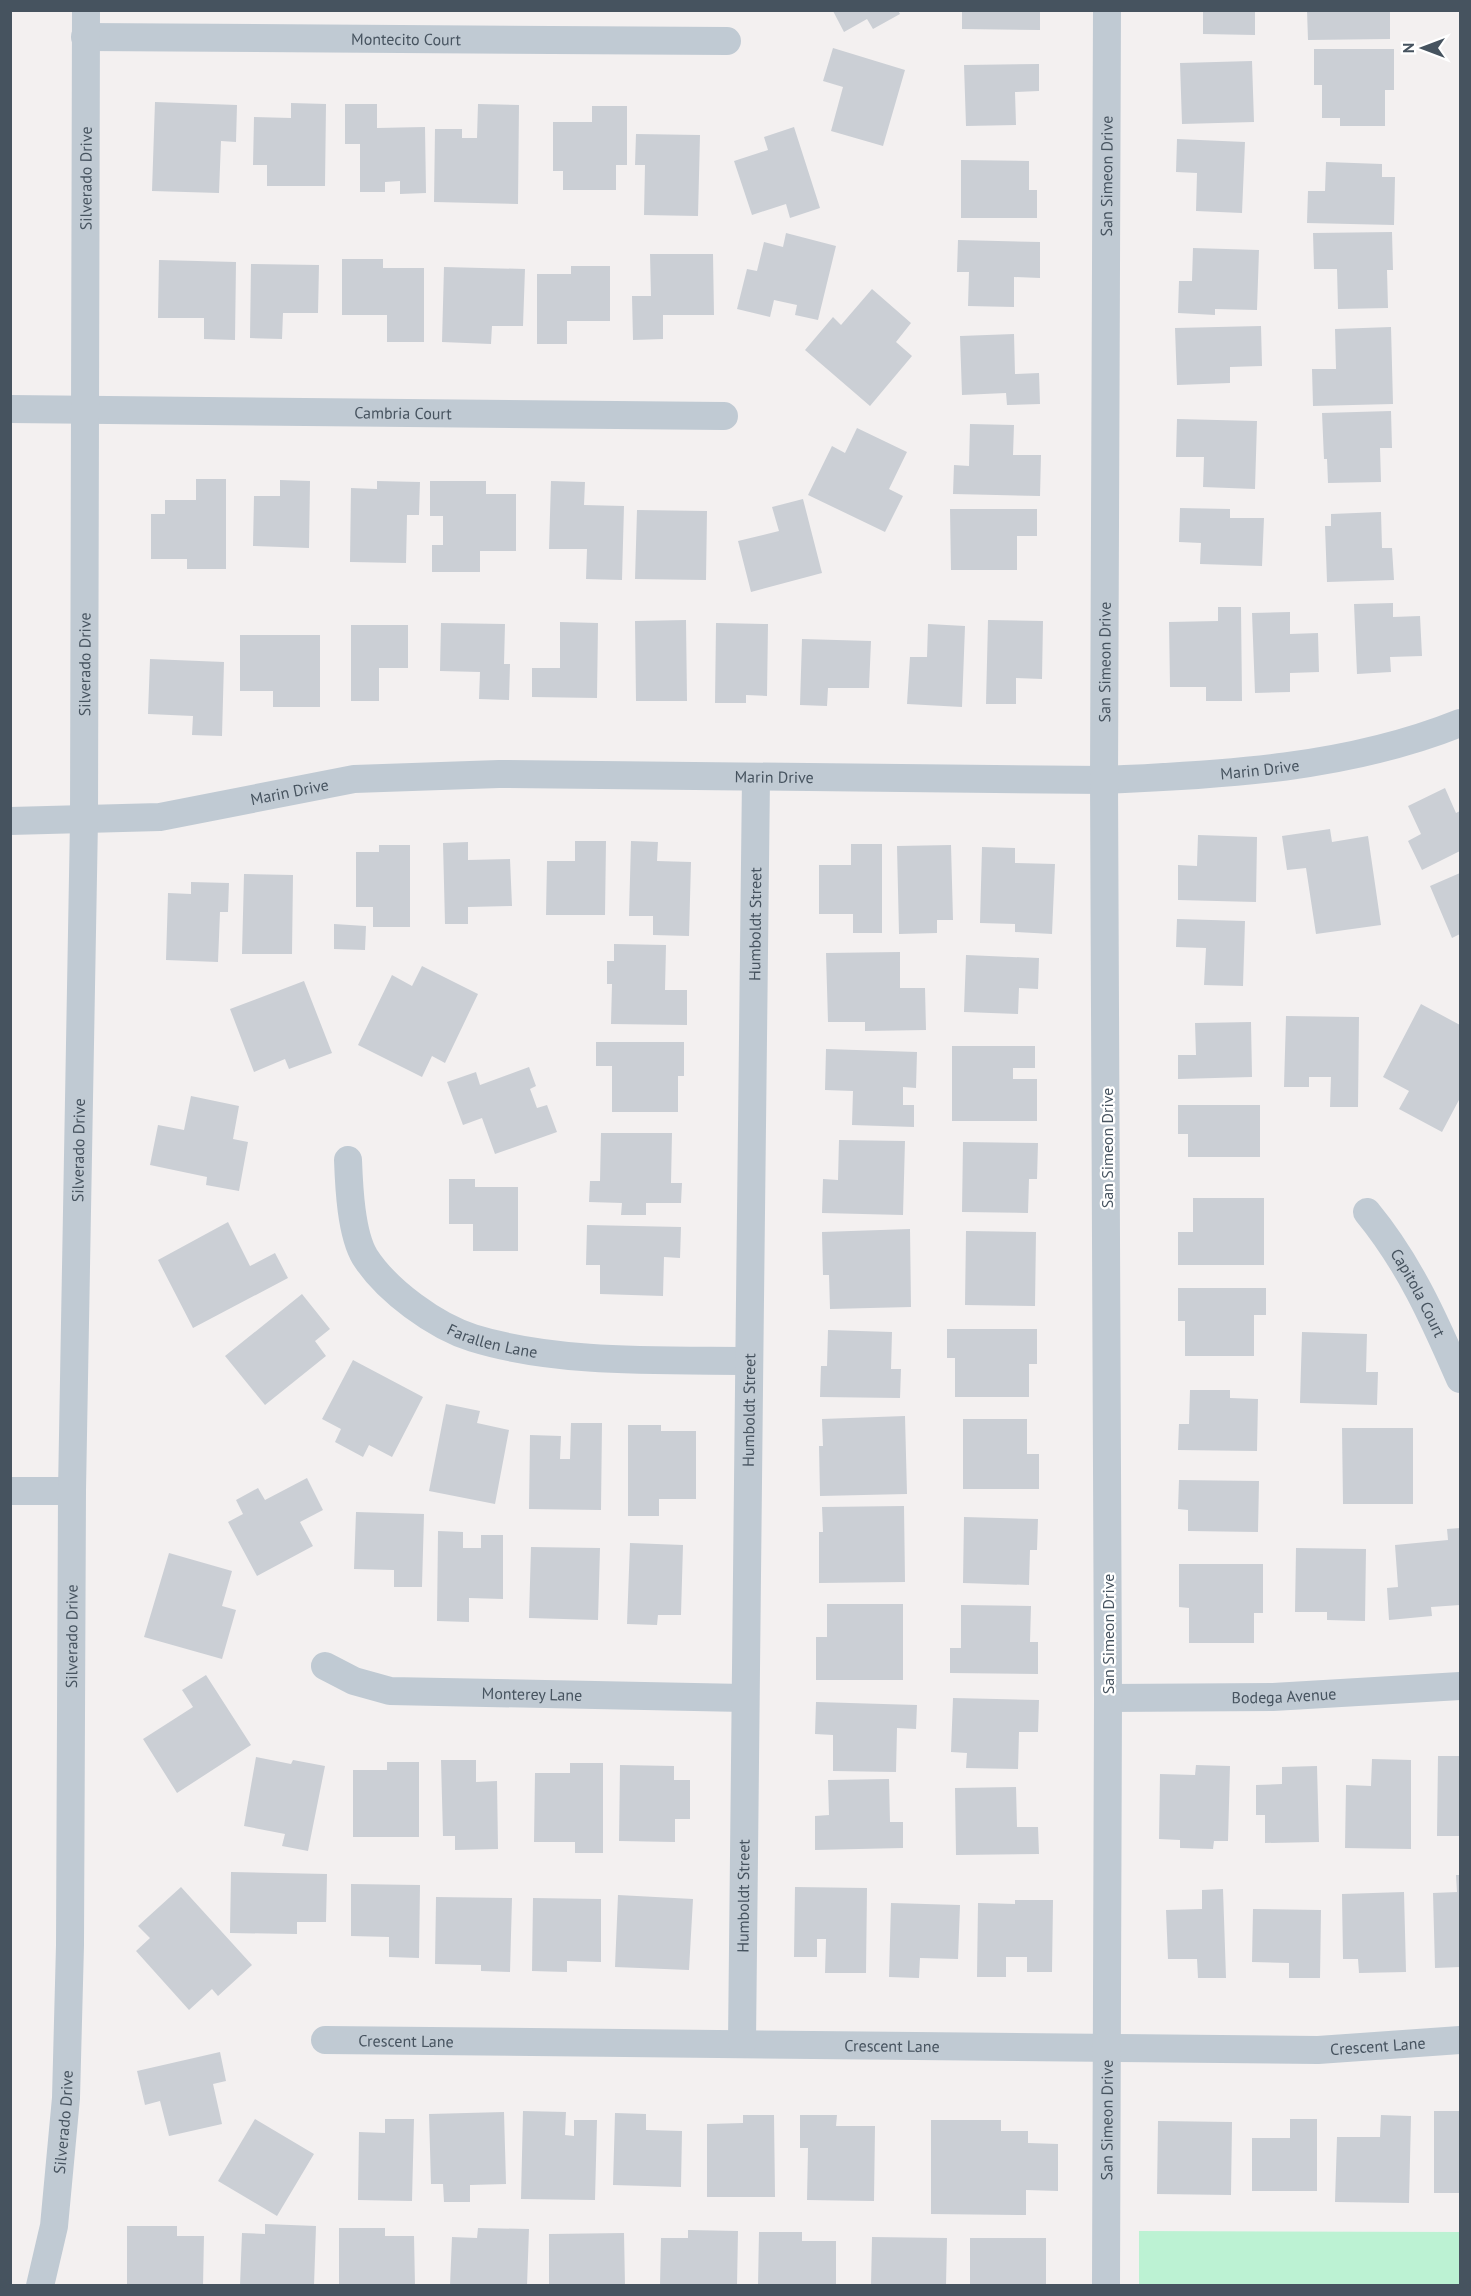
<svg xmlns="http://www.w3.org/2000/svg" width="1471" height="2296" font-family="'PT Sans',sans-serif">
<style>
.green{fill:#bcf2d3}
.building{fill:#cbcfd5}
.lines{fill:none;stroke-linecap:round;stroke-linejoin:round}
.minor{stroke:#c0cad3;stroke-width:28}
.labels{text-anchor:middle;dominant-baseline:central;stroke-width:4.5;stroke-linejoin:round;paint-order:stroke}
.street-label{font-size:16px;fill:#46535f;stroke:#fff}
</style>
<rect width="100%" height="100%" fill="#f3f0f0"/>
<path class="green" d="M1139 2231 1460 2232V2285H1139Z"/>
<path class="building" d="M898 10 900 14 873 29 867 19 844 32 833 11Z
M962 10H1040V30L962 29Z
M1203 10H1255V35L1203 34Z
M1307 10H1390V39L1308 40Z
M833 48 905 70 883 146 831 131 843 87 823 81Z
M1314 49H1394V90H1385V126H1340V118H1322V85H1314Z
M1252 61 1254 122 1182 124 1180 63Z
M1039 64V91L1015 92 1016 125 966 126 964 65Z
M155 102 237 105 236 142 221 141 219 193 152 191Z
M291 103 326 104 325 186H267V165H253L254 117 291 118Z
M345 104H377V128L425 127 426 193 400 194V181L385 182V192H360V144H345Z
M478 104 519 105 518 204 434 202 435 129H462V138H477Z
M592 106H627V165H616V190H563V171H553V122H592Z
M794 127 820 208 790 218 786 204 752 215 734 161 768 150 764 137Z
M636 134 700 135 698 216 644 215 645 165H635Z
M1177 139 1245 142 1242 213 1196 211 1197 173 1176 172Z
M961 160 1029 161V190H1037V218H961Z
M1326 162 1382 164V177H1395L1394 225 1307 223 1308 191H1325Z
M1392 232 1393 270H1387L1388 308 1338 309 1337 269H1314L1313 233Z
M786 233 836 246 818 320 795 315 797 305 774 300 770 317 737 309 747 269 757 271 764 242 783 247Z
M958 240 1040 242V278L1014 277V307L968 306 969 272H957Z
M1193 248 1259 250 1257 310 1215 309V315L1178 313 1179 281H1192Z
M650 254H713L714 315H663V339L633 340 632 296H651Z
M342 259H383V268H424V342H387V315H342Z
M159 260 236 262 235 340 204 339V318H158Z
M251 264 319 265 318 313H283L282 339 250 338Z
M571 266H610V321H567V344H537V274H571Z
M444 267 525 269 523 326H492L491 344 442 342Z
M872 289 911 323 896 342 912 356 870 406 805 350 833 317 841 325Z
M1261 326 1262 366 1230 367V383L1177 385 1175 328Z
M1391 327 1393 404 1313 406 1312 369H1336L1335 329Z
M1014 334 1015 374 1039 373 1040 404 1007 405 1006 393 962 395 960 336Z
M1391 411 1392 448H1380L1381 482 1328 483 1327 459H1324L1322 413Z
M1177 419 1257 421 1255 489 1203 487 1204 457H1176Z
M970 424 1014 425 1013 455H1041L1040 496 953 494 954 465 969 466Z
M857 428 907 452 889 489 903 496 885 532 808 495 832 446 845 453Z
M196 479H226V569H187V559H151V514H165V500H196Z
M280 480 310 481 309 548 253 546 254 496H280Z
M377 481 420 482 419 515H407L406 563 350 562 351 488 377 489Z
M430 481H486V494H516V551H480V572H432V545H443V516H430Z
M551 481 585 482 584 505 624 506 622 580 586 579 587 549H549Z
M803 499 822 573 751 592 738 541 779 531 772 507Z
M1180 508 1230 509V518H1264L1262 566 1200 564 1201 543 1179 542Z
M950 509H1037V536H1017V570H951Z
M637 510 707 511 706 580 635 579Z
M1381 512 1382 548H1392L1394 580 1327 582 1325 526H1331V514Z
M1393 603V617L1420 616 1422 656 1390 657 1391 672 1357 674 1354 604Z
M1218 607H1241L1242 701H1206V687H1170L1169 622 1218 621Z
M1290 612V634L1318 633 1319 672 1290 673V692L1255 693 1252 613Z
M686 620 687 701H636L635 621Z
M988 620 1043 621 1042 679 1016 678V704H986Z
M560 622 598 623 597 698 532 697V668H560Z
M441 623 505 624 504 664H510L509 700 479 699 480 672 440 671Z
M716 623 768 624 767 696 746 695V703H715Z
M928 624 965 626 962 707 907 704 910 657H927Z
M351 625H408V668H379V701H351Z
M240 635H320V707H273V691H240Z
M802 639 871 641 869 688H828L827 706 800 705Z
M150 659 224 662 222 736 192 735 193 716 148 714Z
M1445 788 1456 813 1460 811V851L1422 870 1408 841 1421 834 1408 806Z
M1330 829 1332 842 1368 836 1381 925 1316 934 1306 868 1287 870 1282 836Z
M1198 835 1257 837 1256 902 1178 900V865L1197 866Z
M575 841H606L605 915H546L547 861H575Z
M631 841 658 842 657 861 691 862 689 936 653 935V916H629Z
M468 842V860L510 859 512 906 468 907V924H445L443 843Z
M851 844H882V933H853V914H819V865H851Z
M379 845H410V927H373V907H356V852H379Z
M951 845 953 920H937V933L899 934 897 846Z
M982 847 1015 848V863L1055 864 1052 934 1015 932V924L980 923Z
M1460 873V934L1452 938 1430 886Z
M244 874 293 875 292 954H242Z
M191 882 229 883 228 912H220L218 962 166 960 168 893 191 894Z
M1177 919 1245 921 1243 986 1204 985 1206 948 1176 947Z
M334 924 366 926 365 950 334 949Z
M614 944 666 945 665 990H687V1025L611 1024 612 984H607V961H614Z
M900 952V988H925L926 1030 865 1031V1022H828L826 953Z
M966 955 1039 958 1038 989 1019 988 1018 1014 964 1012Z
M422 966 478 994 445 1063 432 1056 422 1077 358 1045 392 975 412 986Z
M304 981 332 1053 289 1069 285 1059 254 1072 230 1009Z
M1421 1004 1460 1025V1098L1442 1132 1399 1109 1409 1091 1383 1077Z
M1286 1016 1359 1017 1358 1107H1330L1331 1077H1309V1087H1284Z
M1251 1022 1252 1077 1178 1079V1055H1196L1195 1023Z
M596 1042H684V1076H678V1112H612V1066H596Z
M952 1046H1035V1068H1013V1079H1037V1121H952Z
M826 1049 917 1052 916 1088 903 1087V1105H914V1127L852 1125 853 1091 825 1090Z
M529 1067 536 1086 530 1089 537 1108 547 1105 557 1132 495 1154 482 1118 463 1125 447 1082 476 1072 480 1085Z
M191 1096 239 1106 233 1139 248 1142 239 1191 206 1185 207 1177 150 1165 158 1125 184 1130Z
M1178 1105H1260V1157H1188V1134H1178Z
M601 1133H672L671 1183H682L681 1203H646V1215H621L622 1203 589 1202 590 1181H600Z
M839 1140 905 1141 903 1215 822 1213 823 1179 838 1180Z
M963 1142 1038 1143 1037 1179H1029L1028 1213 962 1212Z
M449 1179H475V1187H518V1251H473V1224H449Z
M1193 1198H1264V1265H1178V1232H1193Z
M228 1222 250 1266 275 1253 288 1278 193 1328 158 1260Z
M587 1225 681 1227 680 1258 664 1257 663 1296 600 1294V1265H586Z
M910 1229 911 1307 830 1309 829 1275H823L822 1232Z
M966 1231 1036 1232 1035 1306 965 1305Z
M1178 1288H1266V1315H1254V1356H1185V1321H1178Z
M302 1294 330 1329 315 1341 326 1356 265 1405 225 1356Z
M947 1329H1037V1364H1029V1397H955V1358H947Z
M828 1330 892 1332 891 1369H901L900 1398 820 1397 821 1366H827Z
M1302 1332 1367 1334 1366 1372H1378L1377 1405 1300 1403Z
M353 1360 423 1397 392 1457 369 1445 363 1457 335 1442 341 1429 322 1419Z
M1190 1390H1230V1398L1258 1399 1257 1451 1178 1450 1179 1424H1189Z
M446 1404 480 1411 477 1423 509 1430 495 1504 429 1491Z
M905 1416 907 1494 820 1496 819 1446H823L822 1419Z
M963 1419H1027V1454H1039V1489H963Z
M571 1423H602L601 1510 529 1509 530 1435 561 1436 560 1459H570Z
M628 1425H661V1431H696V1499H659V1516H628Z
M1342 1428H1413V1504H1343Z
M307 1478 323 1510 300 1522 313 1546 257 1576 228 1522 243 1514 236 1500 258 1488 265 1500Z
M1179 1480 1259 1481 1258 1532 1188 1531V1510L1178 1509Z
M904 1506 905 1582 819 1583V1532H823L822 1507Z
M356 1512 424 1514 422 1587H394V1570L354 1569Z
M964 1517 1038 1519 1037 1550H1030L1029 1585 963 1583Z
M1460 1528V1605L1431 1607 1432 1616 1389 1620 1387 1588 1398 1587 1395 1545 1448 1540 1447 1529Z
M438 1531 463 1532V1548H481V1535H503V1599L469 1598V1622L437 1621Z
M630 1543 683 1545 681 1615H658L657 1625 627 1624Z
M531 1547 600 1548 598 1620 529 1618Z
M1296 1548 1366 1549 1365 1621 1327 1620V1612H1295Z
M169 1553 232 1571 222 1606 236 1610 222 1659 144 1637Z
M1179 1564H1263V1613H1254V1643H1189V1608L1179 1607Z
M827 1604H903V1680H816V1637H827Z
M961 1605 1031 1606 1030 1642H1038V1674L950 1673V1648H961Z
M206 1675 251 1745 177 1793 143 1739 193 1707 182 1690Z
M953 1698 1039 1700 1038 1732H1019L1018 1769 966 1768 967 1753 951 1752Z
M816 1702 917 1705 916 1729 897 1728 896 1772 833 1771V1735L815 1734Z
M1438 1756H1460V1836H1437Z
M256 1757 291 1764 293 1760 325 1766 308 1851 282 1846 285 1834 244 1826Z
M1372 1759 1411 1760V1849L1345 1848 1346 1785 1371 1786Z
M441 1760H476V1782L497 1781 498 1849 455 1850V1836H443Z
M387 1762H419V1837H353V1770H387Z
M570 1763H603V1853H575V1842H534L535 1773H570Z
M620 1765 674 1766V1780H690V1819H675V1842L619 1841Z
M1196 1765 1230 1766 1228 1841H1214L1213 1849 1180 1848V1840L1159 1839 1160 1774 1195 1775Z
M1317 1766 1319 1842 1265 1843V1815H1256V1785L1282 1784V1767Z
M889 1779 890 1822H903V1848L815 1850V1816L829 1815 828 1780Z
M1016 1787 1017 1827H1038L1039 1854 956 1855 955 1788Z
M231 1872 327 1874 326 1922H297V1934L230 1933Z
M1456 1875H1460V1967L1435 1968 1433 1893 1457 1892Z
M351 1884 420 1885 419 1958 389 1957V1937L351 1936Z
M181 1887 252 1965 218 1996 212 1989 189 2010 136 1951 150 1938 138 1926Z
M795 1887 867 1888 866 1973H825L826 1939H817V1957H794Z
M1223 1889 1226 1978H1198L1197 1959H1168L1166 1910 1202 1909V1890Z
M1404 1892 1406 1972 1359 1973 1358 1959H1343L1342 1894Z
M618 1895 693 1899 689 1970 615 1967Z
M436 1897 512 1898 510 1972 481 1971V1965L435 1964Z
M533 1898 601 1899V1962L567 1961V1972L532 1971Z
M1015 1900H1053L1052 1972H1027V1957H1006V1977H977L978 1903 1015 1904Z
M891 1903 960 1905 958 1959 920 1958 919 1978 889 1977Z
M1253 1909 1321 1910 1320 1978H1289V1963L1252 1962Z
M220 2052 226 2081 213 2084 222 2124 169 2136 160 2101 145 2105 137 2071Z
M523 2111 566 2112 565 2135 574 2136V2120H597L595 2200 521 2199Z
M1434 2111H1460V2193H1434Z
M504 2112 506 2184 470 2185V2202H444L443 2184H431L429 2114Z
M615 2113 646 2114V2130L682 2131 681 2187 613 2185Z
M743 2115H774L775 2197H707V2124L743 2123Z
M800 2115H837L836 2126H875L874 2201 807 2200 808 2148H800Z
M1381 2115 1411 2116 1409 2203 1335 2202 1337 2137H1380Z
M255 2119 314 2154 277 2216 218 2181Z
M385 2119H414L412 2201 358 2200 359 2132 385 2133Z
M1290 2119H1317V2191H1252V2138H1290Z
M931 2120H1001V2131H1028V2143L1058 2144V2191L1026 2190V2215L931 2214Z
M1158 2121 1232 2122 1231 2195 1157 2194Z
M265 2224 316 2226 314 2286H240L242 2233 265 2234Z
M127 2226H177V2236H204L203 2286H127Z
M339 2228H385V2236H414L415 2286H339Z
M478 2228 529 2229 527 2286H450L452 2237 477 2238Z
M688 2230 738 2231 737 2286H660L661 2238H688Z
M759 2232H802V2241H836V2286H758Z
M624 2233 625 2286H549V2234Z
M872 2237 947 2238 946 2286H871Z
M970 2238H1046V2286H970Z"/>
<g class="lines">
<g class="minor">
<path id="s1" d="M85 37 727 41"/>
<path id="s2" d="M10 409 724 416"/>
<path id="s3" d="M10 821 160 817 354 779 499 774 1104 780C1225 775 1348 768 1460 723"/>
<path id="s4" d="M348 1160C349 1187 351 1234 365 1257 387 1291 435 1326 473 1338 557 1364 661 1360 748 1361"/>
<path id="s5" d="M1367 1212C1409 1263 1434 1319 1460 1379"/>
<path d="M10 1491H72"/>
<path id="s6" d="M325 1666 354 1681 390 1691 744 1698"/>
<path id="s7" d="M1108 1698 1273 1697 1460 1686"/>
<path id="s8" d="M325 2040 1318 2050 1460 2040"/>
<path id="s9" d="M742 2043C744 1621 753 1199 756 777"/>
<path id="s10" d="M40 2286 54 2226 66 2098 70 1945 72 1491 84 820 86 10"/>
<path id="s11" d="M1106 2286 1108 1698 1104 780 1107 10"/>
</g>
</g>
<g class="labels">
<g class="street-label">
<text stroke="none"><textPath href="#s1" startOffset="321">Montecito Court</textPath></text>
<text stroke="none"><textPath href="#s11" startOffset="2110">San Simeon Drive</textPath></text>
<text stroke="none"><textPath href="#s10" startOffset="2110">Silverado Drive</textPath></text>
<text stroke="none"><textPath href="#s2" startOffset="393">Cambria Court</textPath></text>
<text stroke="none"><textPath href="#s11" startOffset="1624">San Simeon Drive</textPath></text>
<text stroke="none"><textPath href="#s10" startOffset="1624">Silverado Drive</textPath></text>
<text stroke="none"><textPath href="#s3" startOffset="1254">Marin Drive</textPath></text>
<text stroke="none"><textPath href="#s3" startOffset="768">Marin Drive</textPath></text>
<text stroke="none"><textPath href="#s3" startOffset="282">Marin Drive</textPath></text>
<text stroke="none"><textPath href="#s9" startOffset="1119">Humboldt Street</textPath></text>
<text transform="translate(1107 1148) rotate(-90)">San Simeon Drive</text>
<text stroke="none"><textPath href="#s10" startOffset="1138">Silverado Drive</textPath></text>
<text stroke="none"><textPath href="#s5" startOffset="96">Capitola Court</textPath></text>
<text stroke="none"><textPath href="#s4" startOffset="256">Farallen Lane</textPath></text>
<text stroke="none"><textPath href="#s9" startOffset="633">Humboldt Street</textPath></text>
<text transform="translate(1108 1634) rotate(-90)">San Simeon Drive</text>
<text stroke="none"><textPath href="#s10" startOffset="652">Silverado Drive</textPath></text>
<text stroke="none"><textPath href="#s6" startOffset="212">Monterey Lane</textPath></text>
<text stroke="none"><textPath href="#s7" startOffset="176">Bodega Avenue</textPath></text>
<text stroke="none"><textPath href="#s9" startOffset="147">Humboldt Street</textPath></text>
<text stroke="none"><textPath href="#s8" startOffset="81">Crescent Lane</textPath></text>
<text stroke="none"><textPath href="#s8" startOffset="567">Crescent Lane</textPath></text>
<text stroke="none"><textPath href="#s8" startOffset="1053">Crescent Lane</textPath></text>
<text stroke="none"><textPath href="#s11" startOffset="166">San Simeon Drive</textPath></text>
<text stroke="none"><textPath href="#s10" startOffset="166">Silverado Drive</textPath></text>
</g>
</g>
<rect width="1471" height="2296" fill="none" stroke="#46535f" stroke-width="24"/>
<g transform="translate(1423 48) rotate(270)" stroke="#ffffff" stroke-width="4.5" paint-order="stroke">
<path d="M0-4.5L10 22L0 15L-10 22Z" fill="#46535f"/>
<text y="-9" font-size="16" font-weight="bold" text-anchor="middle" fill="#46535f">N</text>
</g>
</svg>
